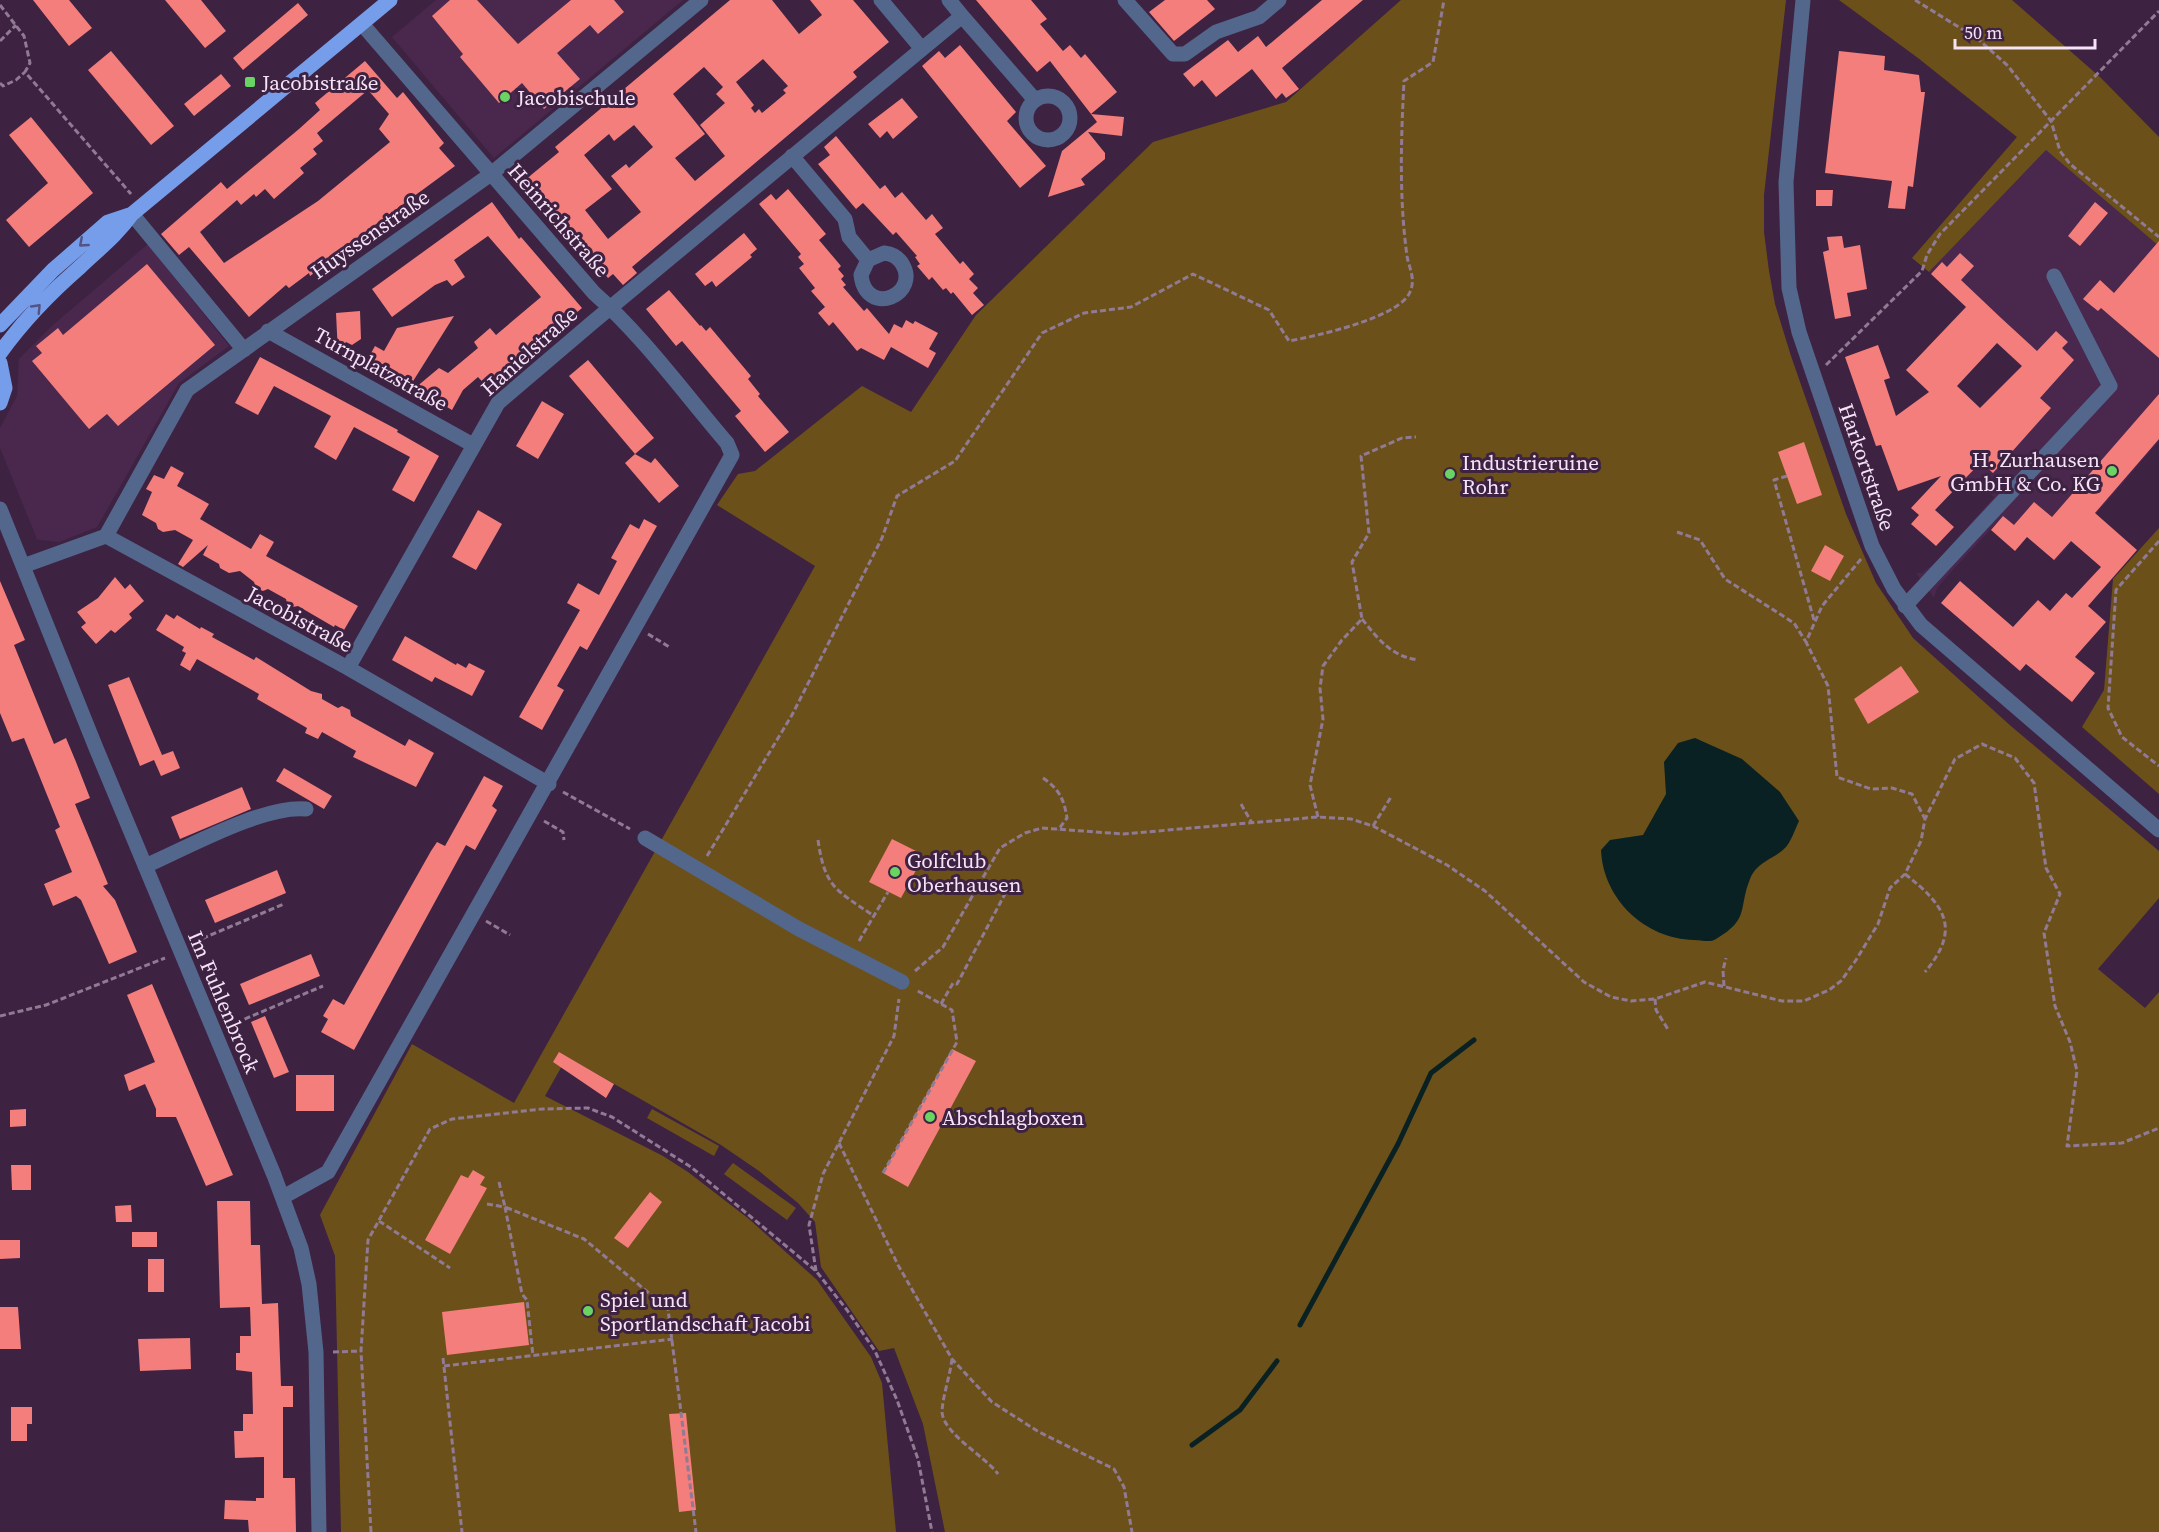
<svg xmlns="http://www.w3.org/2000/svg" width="2159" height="1532" font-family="'Source Serif 4',serif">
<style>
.built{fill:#4a284e}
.green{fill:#6b5119}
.water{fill:#0a2123}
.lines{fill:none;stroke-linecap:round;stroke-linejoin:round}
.stream{stroke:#0a2123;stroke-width:5}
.building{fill:#f37e7b;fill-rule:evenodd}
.path{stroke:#917a94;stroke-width:3;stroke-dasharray:6 3;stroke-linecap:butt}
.minor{stroke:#53678c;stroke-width:15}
.major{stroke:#759dea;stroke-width:15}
.oneway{stroke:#545385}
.poi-dot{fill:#69d464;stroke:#3e2242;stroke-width:2}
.labels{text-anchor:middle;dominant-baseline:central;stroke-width:6;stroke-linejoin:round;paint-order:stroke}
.poi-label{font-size:21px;fill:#f5e3f7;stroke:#3e2242;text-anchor:start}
.street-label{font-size:21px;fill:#f5e3f7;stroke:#3e2242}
</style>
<rect width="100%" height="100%" fill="#3e2242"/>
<path class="built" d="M436 0H683L494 158 392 37Z
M2046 150 2159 246V441L2055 561 2003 516 1949 574 1937 588 1934 598 1916 573H1922L1935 563 1994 497 1982 486 1974 494 1962 482 2033 378 2005 351 2009 347 1929 272Z
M148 244 229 346 179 383 97 527 59 542 41 540 37 539 0 448V428L17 396 19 359 53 325Z"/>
<path class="green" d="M1401 0H1786L1764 195V232L1769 271 1775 304 1791 356 1846 514 1876 583 1913 638 2012 727 2159 851V898L2098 969 2145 1008 2159 992V1532H945L923 1424 894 1348 879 1351 821 1267 815 1222 798 1203 759 1171 721 1145 567 1057 545 1096 663 1156 688 1172 749 1219 817 1280 871 1357 882 1383 896 1532H341L335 1256 320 1215 412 1044 514 1103 815 566 717 505 738 474 755 471 862 386 911 412 976 315 1153 142 1286 102Z
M1839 0H2012L2101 78 2159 137V246L2046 150 1929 272 1912 258 2017 137 1918 58Z
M2159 528V794L2082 727 2104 690 2113 579Z
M652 1109 719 1146 714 1156 647 1118Z
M733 1163 796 1208 787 1220 724 1174Z"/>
<path class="water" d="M1695 738 1742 759 1780 792 1799 821C1795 829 1791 843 1784 849 1772 860 1757 862 1750 879 1738 909 1750 919 1716 939 1710 943 1701 940 1694 940 1645 939 1603 899 1601 850L1610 840 1643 835 1666 794 1664 762 1678 743Z"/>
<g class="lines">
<path class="stream" d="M1300 1325 1398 1144 1431 1073 1474 1040
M1192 1445 1240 1410 1277 1361"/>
</g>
<path class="building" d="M33 0H69L92 28 69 46Z
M165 0H201L226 31 205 48Z
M450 0H477L518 44 571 0H614L624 12 598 34 590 25 557 53 580 79 544 109 522 83 499 103 460 57 463 54 432 16Z
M730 0H772L799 34 822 15 810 0H853L889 42 853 72 857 77 632 267 637 273 623 285 613 274 608 278 525 180 559 152 555 147ZM763 59 788 86 783 90 786 93 762 113 759 109 755 113 751 108 754 105 736 82ZM704 67 723 87 716 94 725 103 700 125 725 156 695 181 675 158 705 134 673 94ZM634 125 653 147 629 168 626 164 611 176 641 212 608 239 585 210 612 189 584 155 609 134 614 141Z
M976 0H1031L1047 19 1040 24 1063 51 1070 45 1081 58 1085 54 1117 92 1091 114 1050 61 1037 72Z
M1165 0H1207L1215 9 1174 41 1149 12Z
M1322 0H1363L1282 68 1299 89 1286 98 1282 93 1276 99 1252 69 1216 97 1202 80 1194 87 1183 74 1228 40 1238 52 1258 36 1266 47Z
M298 3 308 15 243 70 233 58Z
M960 45 1016 112 1007 121 1046 166 1020 188 922 66 939 51 945 58Z
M111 51 174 126 151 145 88 70Z
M1839 51 1885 56 1884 70 1919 75 1921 92H1925L1913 187 1908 186 1905 209 1888 208 1892 181 1825 173Z
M365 61 397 98 403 92 444 143 439 148 455 166 322 264 324 266 310 276 309 273 289 288 286 285 249 317 189 247 179 255 161 234 221 182 227 189 299 129 320 110 315 103ZM368 90 389 114 379 129 390 142 318 201 224 263 200 232 237 200 241 205 254 194 256 197 265 189 274 199 304 173 300 168 317 154 313 149 323 141 317 133Z
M221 74 231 86 194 116 184 104Z
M902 98 918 117 893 139 887 131 880 138 868 124Z
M1091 114 1124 117 1122 136 1088 132 1105 153V159L1081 179 1085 185 1048 197 1062 151 1097 122Z
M31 117 93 193 29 247 6 220 48 183 9 135Z
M836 136 880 189 885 185 895 198 902 192 926 220 932 214 943 228 935 234 960 264 963 261 974 274 969 279 978 288 973 293 984 305 972 315 953 292 951 294 946 288 943 290 932 277 929 280 917 266 920 264 915 257 917 256 896 232 893 235 863 203 856 209 818 164 830 155 824 147Z
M788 189 826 234 819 240 841 266 838 269 844 276 841 279 846 285 843 287 864 311 867 308 889 334 894 324 902 328 906 320 913 324 915 321 938 333 929 349 936 353 928 368 891 347 884 360 861 348 857 351 833 322 829 326 818 313 825 307 811 291 815 288 799 268 804 264 798 257 801 254 759 204 771 194 776 200Z
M1816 190H1833L1832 206H1816Z
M492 202 519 239 521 237 582 308 488 388 478 377 463 390 452 410 415 388 439 368 448 373 478 348 474 342 490 328 496 335 541 297 488 236 454 260 465 277 452 286 447 280 435 285 392 317 372 289Z
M2095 202 2108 213 2080 246 2068 236Z
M744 233 757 249 750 255 752 257 716 287 712 281 705 286 695 274Z
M1842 236 1844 248 1860 245 1867 289 1847 293 1851 316 1835 319 1823 252 1829 250 1827 237Z
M2159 241V358L2101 308 2098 311 2083 299 2100 280 2114 293Z
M1960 253 1974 266 1961 280 2000 317 2037 351 2056 331 2068 342 2062 348 2074 360 2040 398 2051 408 1993 473 1981 462 1935 510 1954 527 1936 546 1911 524 1919 515 1911 508 1941 476 1898 491 1881 445 1876 446 1845 357 1878 345 1890 378 1884 380 1896 416 1929 392 1906 370 1966 307 1931 274 1942 262 1947 267ZM1997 343 2022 366 1980 408 1957 386Z
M147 264 215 345 118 426 107 414 89 429 32 361 42 353 36 346 58 328 63 335Z
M669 290 700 326 701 325 706 331 710 327 751 376 748 379 760 394 758 396 789 432 765 452 735 416 741 411 682 341 676 346 646 309Z
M360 311 361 339 352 345 346 342 338 354 336 313Z
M454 316 410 386 366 362 375 346 384 351 397 328Z
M260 357 398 430 397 432 439 456 414 502 392 490 410 457 354 427 336 460 314 447 331 416 274 386 258 415 235 403Z
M588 360 654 438 635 454 569 376Z
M2159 394V439L2095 513 2137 550 2088 606 2106 622 2075 657 2095 673 2072 702 2026 664 2020 671 1941 603 1960 581 2013 627 2038 600 2050 611 2066 593 2072 598 2101 567 2071 541 2054 560 2027 537 2015 551 1991 530 2003 516 2014 525 2034 502 2052 517Z
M542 401 564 414 538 459 516 446Z
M1804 442 1822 495 1797 504 1778 452Z
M635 454 651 463 655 458 679 486 659 503 625 463Z
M171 466 184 473 177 486 209 504 200 519 251 549 260 534 274 542 266 556 358 606 344 630 335 625 334 627 298 606 288 608 286 599 268 589 263 591 256 588 254 582 240 571 229 573 220 568 219 564 203 555 208 545 183 567 178 564 193 540 175 530 163 532 158 529 156 523 142 515 152 492 146 489 154 475 164 479Z
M478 510 502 524 476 570 452 557Z
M644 519 657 526 587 650 580 646 557 686 564 690 542 730 519 717 580 610 567 603 578 583 599 595 617 561 611 558 630 524 639 529Z
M1825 545 1844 556 1830 581 1811 571Z
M115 577 125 589 130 584 144 601 129 614 132 618 115 633 111 630 96 644 81 627 86 623 77 612 98 598Z
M0 581 25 640 14 645 54 744 66 738 76 762 90 798 75 804 108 884 103 886 115 900 137 952 109 964 81 900 76 896 53 906 44 884 72 872 55 830 60 827 24 738 12 742 0 713Z
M166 614 174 619 177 615 200 629 201 627 214 634 212 637 254 660 256 657 311 691 322 694V699L338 708 342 706 350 710 351 716 405 746 409 739 434 753 416 787 353 757 356 751 322 732 318 739 305 733 307 728 257 699 259 694 197 659 190 671 180 665 186 653 182 651 184 647 156 630Z
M405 636 456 665 457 663 466 668 469 663 485 671 472 696 435 677 432 682 392 660Z
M1901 666 1919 692 1868 724 1854 699Z
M129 677 162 755 173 751 180 768 161 776 154 760 140 766 108 685Z
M284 768 332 796 324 809 276 781Z
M484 776 503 786 492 806 497 810 475 850 466 845 354 1050 321 1032 328 1019 323 1016 333 999 344 1005 431 851 437 842 445 846Z
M242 787 251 809 180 839 171 817Z
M892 839 918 852 914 858 921 861 901 898 869 882Z
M277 870 286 893 215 923 205 900Z
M311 954 320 976 249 1005 240 984Z
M152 984 233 1175 206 1186 176 1117H156V1109L145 1084 129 1091 124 1075 155 1062 127 995Z
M265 1016 289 1072 274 1078 251 1022Z
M952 1049 976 1061 908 1187 883 1173Z
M559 1052 614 1084 606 1098 553 1062Z
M296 1075H334V1111H296Z
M26 1109V1126L10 1127V1110Z
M11 1165H31V1190H12Z
M473 1170 485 1177 480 1185 487 1188 450 1254 425 1240 461 1175 468 1178Z
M650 1192 662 1202 628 1248 614 1238Z
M217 1201H250L251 1245H260L262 1304 278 1303 281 1386H293V1407H283V1478H295L296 1532H249L248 1520 224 1519 225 1500 256 1501V1498H264V1457L235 1458 234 1431H243V1414H253L252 1372 236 1370V1353H240V1336H251L250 1307 220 1308Z
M131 1205 132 1222H116L115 1206Z
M132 1232H157V1247H132Z
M0 1240H20V1258L0 1259Z
M148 1259H164V1292H148Z
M524 1302 529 1345 447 1355 442 1312Z
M0 1307H18L21 1349H0Z
M190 1338 191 1369 140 1371 138 1339Z
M11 1407H32V1424H27V1441H11Z
M686 1413 696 1510 679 1512 669 1414Z"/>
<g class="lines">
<path class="path" d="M1915 0 1978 39 2008 66 2051 121 2060 151 2070 164 2159 237
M0 5 24 36 30 63 25 72 131 194
M0 41 16 25
M0 83 3 86 16 80 25 72
M1826 365 1922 271 1927 255 1940 234 2159 11
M1787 476 1774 480 1814 620
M1677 532 1700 540 1725 579 1794 623 1806 642
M2159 541 2116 590 2108 708 2122 737 2159 766
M1861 559 1822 606 1806 642 1828 686 1837 777 1871 789 1892 788 1912 794 1925 819
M1362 619C1379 640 1391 656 1418 660
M648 634 671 648
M1043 778C1059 789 1064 799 1067 818L1058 830
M563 792 630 829
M1241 804 1252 823
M1318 817 1310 785 1323 719 1320 688 1323 666 1342 640 1362 619 1352 562 1369 533 1361 456 1402 438 1416 437
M544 821 563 832 564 840
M1373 826 1391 797
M818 840C825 888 836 890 874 916
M707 856 792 715 882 538 897 496 955 461 1042 333 1084 313 1131 307 1193 274 1269 310 1289 341C1316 336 1399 318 1410 292 1416 279 1409 268 1407 256 1399 198 1401 139 1404 81L1433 62 1444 0
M1905 874C1946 906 1961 929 1925 972
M486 921 510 935
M859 941 888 892
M194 942 284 904
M915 971 943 947 1000 848 1025 833 1042 828 1123 834 1318 817 1351 819 1373 826 1447 865 1485 891 1584 982 1611 997 1631 1001 1655 999 1705 982 1782 1001H1804L1829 990 1841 981 1856 960 1878 924 1890 888 1905 874 1921 841 1925 819 1955 759 1982 744 2015 758 2034 783 2046 868 2060 894 2044 933 2055 1006 2070 1042 2077 1071 2067 1146 2122 1143 2159 1128
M1724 986 1723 970 1726 958
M1655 999 1656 1010 1669 1031
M941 1004 953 983 957 984 1006 892
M0 1016 46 1005 165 958
M228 1026 323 986
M839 1143 898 1265 952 1359 992 1402 1039 1432 1114 1469 1124 1487 1132 1532
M883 1173 957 1042 952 1010 916 990
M499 1182 505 1207 584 1239 668 1309 696 1532
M487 1204 505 1207 522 1294 527 1300 533 1356
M379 1221 450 1268
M816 1271 809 1225 823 1174 894 1036 899 999
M333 1352 361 1351
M443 1358 462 1532
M952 1359C950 1376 943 1395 942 1411 942 1433 985 1456 998 1474
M444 1366 673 1339
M371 1532 361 1351 368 1240 430 1129 452 1119 542 1109 588 1108 612 1117 691 1167 816 1271 847 1310 875 1351 897 1400 918 1459 932 1532"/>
<path class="minor" d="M881 0 922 49 962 16 1035 100
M949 0 962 16
M1125 0 1173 54H1185L1216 32 1259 17 1279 0
M1803 0 1786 182 1789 288 1799 332 1872 546 1894 589 1921 625 2159 830
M1026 118a22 22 0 1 1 44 0a22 22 0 1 1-44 0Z
M792 156 845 219 849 237 868 260 861 275C866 319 923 294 901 262 896 256 892 254 884 253L868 260
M132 214 244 350
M268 331 473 445
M0 509 96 748 274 1175 301 1248 309 1284 316 1352 319 1532
M106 536 187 390 491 174 701 0
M106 536 348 668 549 784
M23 566 106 536
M1905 606 2110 386 2054 276
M348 668 498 403 593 322 922 49
M645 838 799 929 902 982
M145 866C187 848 263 805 306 809
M283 1197 328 1172 732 455 727 443C684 393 644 337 594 293L362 24"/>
<path class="major" d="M0 325 53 270 108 222 132 214
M0 353C23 321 50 293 80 267 99 249 117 235 132 214L390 0
M0 363 5 388 0 403"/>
</g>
<defs><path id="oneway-chevron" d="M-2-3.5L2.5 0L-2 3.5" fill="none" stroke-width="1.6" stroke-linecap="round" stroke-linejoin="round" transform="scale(1.5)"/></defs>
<g class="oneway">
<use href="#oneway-chevron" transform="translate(83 243) rotate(139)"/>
<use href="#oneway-chevron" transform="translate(37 308) rotate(-46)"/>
</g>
<g class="poi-dot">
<rect x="244" y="76" width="12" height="12" rx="3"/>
<circle cx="505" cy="97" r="6"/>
<circle cx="2112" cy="471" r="6"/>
<circle cx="1450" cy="474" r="6"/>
<circle cx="895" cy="872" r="6"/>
<circle cx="930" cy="1117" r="6"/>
<circle cx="588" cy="1311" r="6"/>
</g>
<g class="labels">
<g class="poi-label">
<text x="262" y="82">Jacobistraße</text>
<text x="517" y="97">Jacobischule</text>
<text x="2100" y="459" text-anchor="end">H. Zurhausen<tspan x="2100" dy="24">GmbH &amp; Co. KG</tspan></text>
<text x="1462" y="462">Industrieruine<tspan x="1462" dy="24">Rohr</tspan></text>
<text x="907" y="860">Golfclub<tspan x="907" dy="24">Oberhausen</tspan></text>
<text x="942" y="1117">Abschlagboxen</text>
<text x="600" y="1299">Spiel und<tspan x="600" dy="24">Sportlandschaft Jacobi</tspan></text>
</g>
<g class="street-label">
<text transform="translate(559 220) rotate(49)">Heinrichstraße</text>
<text transform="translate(370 234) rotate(-35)">Huyssenstraße</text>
<text transform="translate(529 351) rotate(-42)">Hanielstraße</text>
<text transform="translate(381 369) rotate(29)">Turnplatzstraße</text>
<text transform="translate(1867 467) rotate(71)">Harkortstraße</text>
<text transform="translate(300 619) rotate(28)">Jacobistraße</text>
<text transform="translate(224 1002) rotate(67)">Im Fuhlenbrock</text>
</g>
</g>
<path d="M1955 39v9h140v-9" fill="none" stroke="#f5e3f7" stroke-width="3"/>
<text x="1964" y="39" font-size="18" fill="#f5e3f7" stroke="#3e2242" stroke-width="4.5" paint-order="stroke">50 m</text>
</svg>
